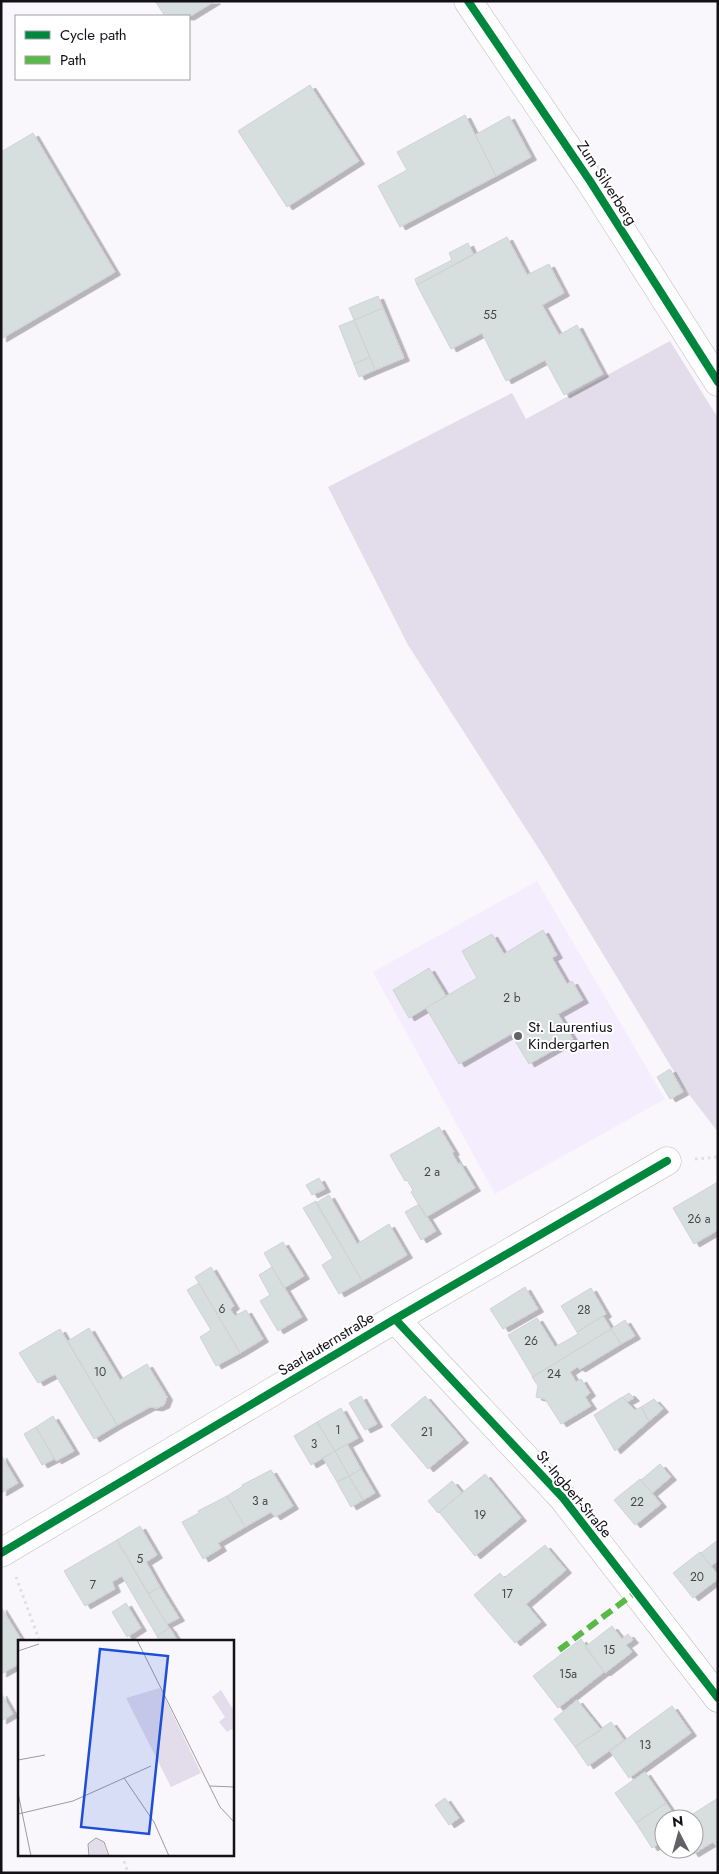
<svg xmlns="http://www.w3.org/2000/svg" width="719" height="1874" font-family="Jost,sans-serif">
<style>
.built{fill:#f4edfd}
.green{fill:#e2dceb}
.building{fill:#d7dfde;stroke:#d0d2d3;filter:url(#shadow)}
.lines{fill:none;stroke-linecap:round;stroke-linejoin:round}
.minor-casing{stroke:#bebcc1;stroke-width:29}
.path{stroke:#e0dee0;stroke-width:3;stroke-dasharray:2.5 4;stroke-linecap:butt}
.minor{stroke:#fefeff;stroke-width:28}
.quiet{stroke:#58b947;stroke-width:6;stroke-dasharray:12 6;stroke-linecap:butt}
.cycleway-casing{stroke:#fff;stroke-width:11}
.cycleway{stroke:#00873e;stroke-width:8}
.poi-dot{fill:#646166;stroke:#fff;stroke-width:2}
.labels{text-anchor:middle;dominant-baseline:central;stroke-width:4;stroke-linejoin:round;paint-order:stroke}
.number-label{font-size:12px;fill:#444448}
.street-label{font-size:15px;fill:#131016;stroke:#fff}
.poi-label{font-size:15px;fill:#131016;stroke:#fff;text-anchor:start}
.inset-road{fill:none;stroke:#9d9ba0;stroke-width:1}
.view{fill:#1d4ed8;fill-opacity:0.15;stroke:#1d4ed8;stroke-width:2.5}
.inset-edge{fill:none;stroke:#131016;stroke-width:2.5}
</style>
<defs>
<filter id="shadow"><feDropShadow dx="5.5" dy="3" stdDeviation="0" flood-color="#0004"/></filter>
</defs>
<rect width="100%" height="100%" fill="#f9f7fc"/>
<path class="built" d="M537 881 665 1099 495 1194 373 972Z"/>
<path class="green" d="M670 341 718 418V1132L684 1088 546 860 408 645 328 487 512 393 526 419Z"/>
<path class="building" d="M155 1H215L189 17 165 16Z
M310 85 359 161 287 207 238 131Z
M465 115 496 176 400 227 378 186 407 170 397 152Z
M509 116 531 157 496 176 475 135Z
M33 133 115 272 1 339V152Z
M507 237 527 275 549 264 564 293 542 305 559 335 577 325 603 374 564 395 545 360 506 381 482 333 451 349 417 285Z
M468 243 473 254 417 285 415 279 452 260 449 253Z
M378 296 383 308 354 320 349 308Z
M383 308 404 358 375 370 354 320Z
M354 320 370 357 354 364 339 326Z
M370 357 375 370 359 377 354 364Z
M543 930 557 955 552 958 567 984 572 981 583 1000 558 1014 573 1039 529 1064 511 1034 459 1064 426 1008 477 978 462 951 492 934 504 954Z
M429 968 446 996 409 1018 393 990Z
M670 1069 683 1092 670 1099 657 1077Z
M439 1127 454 1152 452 1153 458 1164 460 1163 475 1188 426 1217 411 1192 413 1190 407 1180 405 1181 390 1155Z
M319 1178 325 1189 312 1195 306 1185Z
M718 1182V1230L694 1244 673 1208Z
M329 1195 357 1244 389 1224 407 1255 362 1281 316 1203Z
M316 1201 362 1281 339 1294 322 1265 333 1258 303 1208Z
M419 1204 436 1231 421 1240 405 1212Z
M283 1242 304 1276 284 1288 264 1253Z
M211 1267 234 1306 230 1309 235 1316 246 1310 263 1339 240 1353 195 1277Z
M272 1267 302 1317 278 1331 260 1301 270 1295 259 1275Z
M199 1283 240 1353 216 1366 200 1337 211 1330 187 1290Z
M525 1287 538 1309 503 1329 490 1309Z
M591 1288 606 1314 577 1332 561 1306Z
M603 1316 611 1329 533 1377 508 1335 537 1318 555 1347 578 1334 577 1332Z
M625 1320 635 1336 621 1344 611 1329Z
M89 1328 120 1380 147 1364 167 1397 164 1405 157 1408 150 1407 117 1425 68 1341Z
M60 1329 117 1425 94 1439 55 1374 38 1383 19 1353Z
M611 1329 621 1344 580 1369 577 1367 570 1372 576 1382 581 1379 590 1393 585 1397 591 1406 561 1424 545 1399 536 1397 538 1386 532 1377Z
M629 1393 634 1398 627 1402 623 1397Z
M361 1396 377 1424 365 1430 349 1403Z
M425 1396 463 1440 428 1469 391 1425Z
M622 1397 635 1410 641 1407 649 1421 615 1451 594 1415Z
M654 1399 663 1409 649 1421 641 1407Z
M341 1408 358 1438 335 1451 317 1422Z
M53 1416 74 1451 56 1461 36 1427Z
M317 1422 335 1451 311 1465 294 1436Z
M36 1427 54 1459 42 1465 24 1434Z
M347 1444 361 1469 349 1476 335 1451Z
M335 1451 349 1476 337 1482 323 1458Z
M1 1455 18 1483 1 1493Z
M660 1464 671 1477 652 1493 641 1480Z
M361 1469 375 1493 363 1500 349 1476Z
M271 1470 293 1506 275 1517 271 1512 245 1527 227 1496 243 1486 242 1485Z
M485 1474 521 1518 475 1556 439 1512Z
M349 1476 363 1500 351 1507 337 1482Z
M640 1479 661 1504 635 1525 614 1500Z
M452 1481 462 1493 438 1513 428 1501Z
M227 1496 245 1527 218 1543 221 1548 203 1559 182 1522 199 1513 198 1511Z
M140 1526 157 1555 146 1562 160 1587 148 1594 117 1540Z
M117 1540 169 1628 157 1636 122 1576 112 1582 115 1589 85 1606 64 1571Z
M718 1540V1561L711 1566 701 1553Z
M545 1545 566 1570 526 1604 541 1622 515 1643 474 1595 500 1573 504 1578Z
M700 1552 718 1575V1579L693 1598 673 1573Z
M160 1587 179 1618 167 1624 148 1594Z
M126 1603 141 1628 127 1637 112 1612Z
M1 1607 20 1638 16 1640 19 1646V1664L1 1674Z
M612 1626 622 1639 628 1634 633 1640 626 1645 632 1652 605 1673 585 1647Z
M170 1628 177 1640 160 1642 157 1636Z
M581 1639 604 1672 558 1708 533 1676Z
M1 1693 13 1714 1 1721Z
M577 1700 601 1730 575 1747 554 1719Z
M672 1706 691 1733 629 1778 610 1751Z
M611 1722 624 1740 588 1766 575 1747Z
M645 1772 666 1803 636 1823 615 1793Z
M445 1798 459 1818 449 1825 435 1805Z
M718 1798V1849L713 1842 693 1854 690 1849H694V1819H685Z
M666 1803 677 1819H664V1840L652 1848 636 1823Z"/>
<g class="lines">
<g class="minor-casing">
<path id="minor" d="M468 1 590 181 718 382
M395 1319 563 1498 718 1698
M1 1553 395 1319 667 1161"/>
</g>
<path class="path" d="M695 1159 718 1157
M16 1577 40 1642
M122 1855 128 1873"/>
<use href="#minor" class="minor"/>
<path class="quiet" d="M559 1650 636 1592"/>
<g class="cycleway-casing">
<path id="cycleway" d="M468 1 590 181 718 382
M395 1319 563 1498 718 1698
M1 1553 395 1319 667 1161"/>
</g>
<use href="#cycleway" class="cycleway"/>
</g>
<circle class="poi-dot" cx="518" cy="1036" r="5"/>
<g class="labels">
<g class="number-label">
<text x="490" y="315">55</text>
<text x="512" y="998">2 b</text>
<text x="432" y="1172">2 a</text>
<text x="699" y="1219">26 a</text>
<text x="222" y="1309">6</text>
<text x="584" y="1310">28</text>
<text x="531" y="1341">26</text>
<text x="100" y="1372">10</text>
<text x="554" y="1374">24</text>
<text x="338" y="1430">1</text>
<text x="427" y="1432">21</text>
<text x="314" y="1444">3</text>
<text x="260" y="1501">3 a</text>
<text x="637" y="1502">22</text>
<text x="480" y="1515">19</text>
<text x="140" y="1559">5</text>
<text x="697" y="1577">20</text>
<text x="93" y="1585">7</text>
<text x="507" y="1594">17</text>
<text x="609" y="1650">15</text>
<text x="568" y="1674">15a</text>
<text x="645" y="1745">13</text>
</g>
<g class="street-label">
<text transform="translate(607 183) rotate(57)">Zum Silverberg</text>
<text transform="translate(326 1344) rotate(-31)">Saarlauternstraße</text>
<text transform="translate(574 1494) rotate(50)">St.-Ingbert-Straße</text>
</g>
<g class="poi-label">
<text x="528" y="1027">St. Laurentius<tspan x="528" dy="17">Kindergarten</tspan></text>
</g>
</g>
<g transform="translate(18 1640)">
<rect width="216" height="216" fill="#f9f7fc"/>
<path d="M142 48 183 133 153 147 108 58ZM203 50 216 71V91L214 89 209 92 201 82 207 77 194 57ZM78 199 85 202 90 216H72L71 204Z" fill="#e2dceb"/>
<path class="inset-road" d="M119 0 202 167 217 183M0 11 21 4M0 120 27 115M106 138 136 182 151 216M192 146 217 147M0 153 13 216M0 174 55 161 133 126M71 216 70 204 78 198 86 202 91 216"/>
<path class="view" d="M82 9 150 16 131 194 63 187Z"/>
<rect width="216" height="216" class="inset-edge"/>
</g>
<rect width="719" height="1874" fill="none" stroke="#131016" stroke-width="5"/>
<rect x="15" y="15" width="175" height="65" fill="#ffffff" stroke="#a19fa2"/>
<rect x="25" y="31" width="25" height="8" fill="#00873e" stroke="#a19fa2"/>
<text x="60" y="40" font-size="15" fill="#131016">Cycle path</text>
<rect x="25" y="56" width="25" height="8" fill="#58b947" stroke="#a19fa2"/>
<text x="60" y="65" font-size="15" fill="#131016">Path</text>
<g transform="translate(679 1834) rotate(354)"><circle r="24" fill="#ffffff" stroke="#a19fa2"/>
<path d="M0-4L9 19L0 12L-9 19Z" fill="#646166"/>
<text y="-8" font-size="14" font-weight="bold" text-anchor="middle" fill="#131016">N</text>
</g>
</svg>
